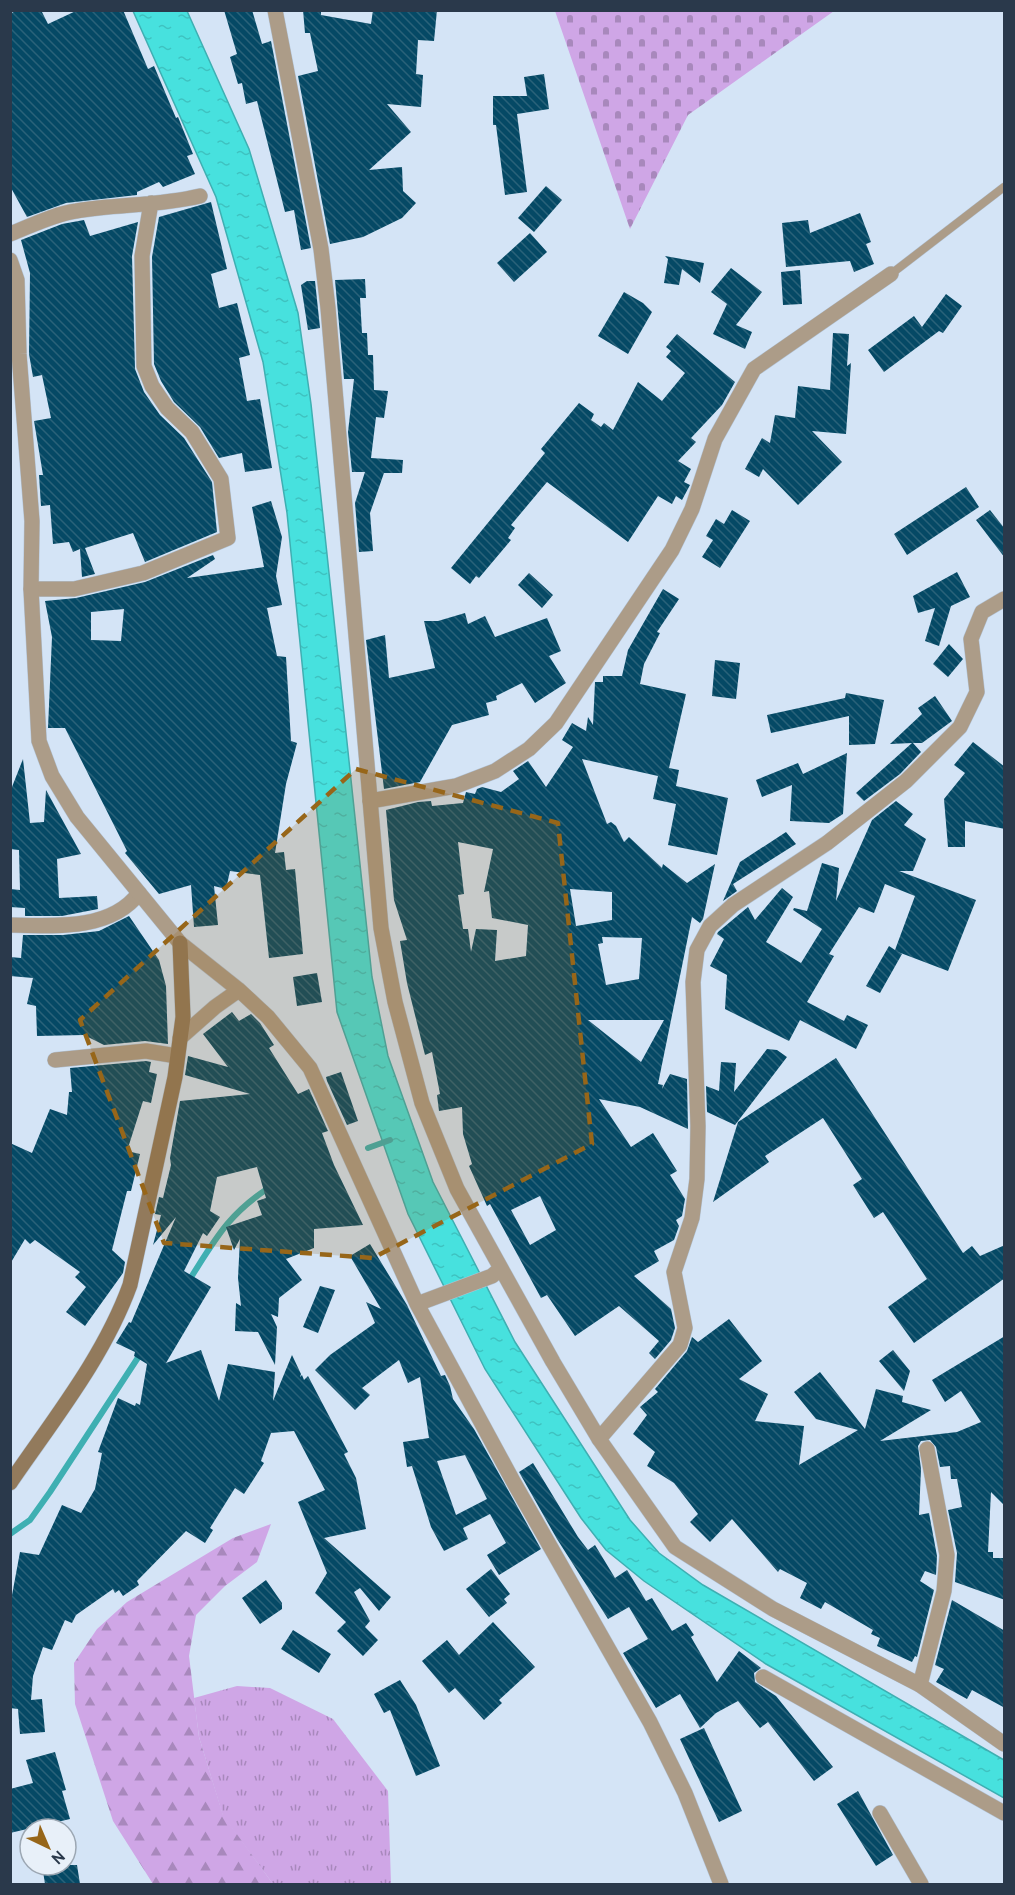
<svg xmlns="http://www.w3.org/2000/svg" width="1015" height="1895" font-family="Overpass,sans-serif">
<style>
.grass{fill:url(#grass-tufts)}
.forest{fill:url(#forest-firs)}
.cemetery{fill:url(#cemetery-stones)}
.water{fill:url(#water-ripples);stroke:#3eafb2;stroke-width:1.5}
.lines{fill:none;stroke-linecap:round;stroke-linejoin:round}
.stream{stroke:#3eafb2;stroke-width:6}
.building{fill:url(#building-back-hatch);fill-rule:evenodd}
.service-casing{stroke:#b2c2d4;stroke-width:9}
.minor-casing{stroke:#b2c2d4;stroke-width:16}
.tertiary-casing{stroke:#b2c2d4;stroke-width:16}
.secondary-casing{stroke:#b2c2d4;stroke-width:16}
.service{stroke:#ac9c88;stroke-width:8}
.minor{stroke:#ac9c88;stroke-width:15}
.tertiary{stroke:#ac9c88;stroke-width:15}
.secondary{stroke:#927a5c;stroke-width:15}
.marked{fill:#976619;fill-opacity:0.2;stroke:#976619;stroke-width:4.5;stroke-dasharray:12 8;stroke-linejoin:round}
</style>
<defs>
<pattern id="grass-tufts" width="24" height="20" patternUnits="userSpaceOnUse" patternTransform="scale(1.5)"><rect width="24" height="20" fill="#cfa6e6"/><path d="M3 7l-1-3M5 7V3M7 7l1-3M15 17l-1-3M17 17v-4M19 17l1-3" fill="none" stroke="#a888bc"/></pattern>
<pattern id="forest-firs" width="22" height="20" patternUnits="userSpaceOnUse" patternTransform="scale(1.5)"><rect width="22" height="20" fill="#cfa6e6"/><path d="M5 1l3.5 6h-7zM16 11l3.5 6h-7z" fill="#a888bc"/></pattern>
<pattern id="cemetery-stones" width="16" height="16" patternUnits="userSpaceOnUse" patternTransform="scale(1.5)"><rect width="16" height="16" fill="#cfa6e6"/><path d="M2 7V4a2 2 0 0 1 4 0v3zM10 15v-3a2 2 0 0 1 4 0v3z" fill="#a888bc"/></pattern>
<pattern id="water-ripples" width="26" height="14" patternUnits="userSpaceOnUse" patternTransform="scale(1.5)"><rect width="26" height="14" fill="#47e1de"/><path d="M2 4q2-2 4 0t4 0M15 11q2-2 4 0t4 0" fill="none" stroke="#3ec2c0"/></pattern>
<pattern id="building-back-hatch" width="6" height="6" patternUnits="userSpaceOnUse" patternTransform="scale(1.5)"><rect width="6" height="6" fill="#054965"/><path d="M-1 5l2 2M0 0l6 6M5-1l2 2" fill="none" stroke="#2a6279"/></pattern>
</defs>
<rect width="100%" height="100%" fill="#d4e4f6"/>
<path class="grass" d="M237 1686 270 1688 333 1719 388 1791 391 1884H273L223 1816 199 1737 194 1698Z"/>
<path class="forest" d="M271 1524 257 1562 225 1586 196 1615 189 1656 199 1737 223 1815 273 1884H153L113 1821 75 1704 74 1663 97 1629 127 1602 233 1538Z"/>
<path class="cemetery" d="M555 11V10L834 11 688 115 630 229Z"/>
<path class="water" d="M133 11H187L249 149 298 313 311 404 372 977 388 1056 433 1182 515 1342 630 1520 659 1553 703 1585 1004 1760V1798L766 1664 644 1581 606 1550 581 1518 485 1369 408 1214 337 1012 287 513 263 362 216 197Z"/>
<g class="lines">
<path class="stream" d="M368 1148 390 1140
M188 1282C215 1240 227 1215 270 1187
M10 1534 30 1520 50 1492 141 1353"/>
</g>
<path class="building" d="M17 10H41L48 24 78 10H123L148 69 154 66 176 118 178 117 193 154 187 156 195 174 163 187 159 182 137 192V195L66 203 27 217 10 186V14Z
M224 10H252L262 44 271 41 311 248 301 250 294 210 285 212 257 101 246 104 242 83 238 84 230 57 237 54Z
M303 10H321V15L371 24 373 10H437L434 41 418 40 416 74 423 75 421 107 387 104 411 132 369 170 402 167 403 191 416 203 402 218 363 237 330 244 298 76 318 71 310 33H305Z
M544 74 549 109 517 114 527 192 505 195 496 125H493V96H527L524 77Z
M546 186 562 200 534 232 518 218Z
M211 202 227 269 211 274 219 308 237 303 250 355 239 358 247 401 260 399 272 468 245 472 242 453 219 458 200 427 174 402 161 381 154 364 152 257 159 217Z
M860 213 871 242 866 244 874 264 854 272 850 261 786 267 782 223 808 220 810 233Z
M84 220 90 236 138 222 132 256 135 369 144 392 160 415 184 438 212 482 217 532 145 562 133 533 85 548 95 574 82 577 80 549 73 552 69 542 53 544 50 505 41 506 39 475H43L34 421 51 418 42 375 33 377 29 354 30 273 21 240 62 224Z
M530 233 547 252 514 282 497 263Z
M665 256 704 263 700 283 682 269 679 285 664 283 668 259Z
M731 268 762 292 736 325 752 332 745 349 713 334 727 304 711 292Z
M800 270 802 304 783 305 781 272Z
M365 279 366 298H360L362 333H367L368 355H373L374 390 388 391 384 418 376 417 371 458 403 460 402 473H384L370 513 373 551 359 552 355 503 365 472H352L348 432 354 379H344L335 280Z
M307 281H315L320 328 308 330 301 285Z
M624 292 643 303 652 312 628 354 598 336Z
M946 294 962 306 943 333 939 331 884 372 868 350 914 316 922 327Z
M833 333 849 334 847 366 851 363 846 434 812 431 842 462 798 505 763 469 759 477 745 469 762 438 770 443 775 415 795 418 798 386 830 390Z
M677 334 735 382 722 405 691 438 696 442 678 461 691 469 684 482 690 485 682 500 676 496 672 504 658 496 628 542 547 482 511 525 515 528 508 538 511 540 479 578 476 576 470 584 451 568 545 453 541 449 579 403 594 414 591 420 601 427 604 423 613 430 638 382 662 401 685 373 666 357 671 351 666 347Z
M966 487 979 507 907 555 894 534Z
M271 501 282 537 276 576 282 605 267 608 277 656 286 657 291 741 297 743 286 784 275 853 284 852 286 870 295 869 303 954 269 958 260 875 230 871 226 889 214 886 218 925 194 927 191 885 159 894 125 853 127 851 65 728H48L52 637 45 601 76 598 145 582 213 555 215 559 187 578 264 567 252 507ZM124 609 121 641 91 640V612Z
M732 510 750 521 720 568 702 557 713 540 706 536 716 519 724 524Z
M990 510 1005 529V558L976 520Z
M957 572 970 597 951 606 939 646 925 641 935 608 918 613 913 596Z
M529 573 553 595 542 608 518 585Z
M663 589 679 599 657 632 660 633 644 664 640 684 686 694 669 768 679 770 676 786 728 798 717 855 668 845 676 804 653 799 658 776 582 759 607 824 611 822 616 826 624 842 629 837 662 868 663 864 687 883 715 864 703 919 700 923 692 917 658 1084 663 1085 662 1089 670 1074 687 1079 688 1129 640 1107 599 1099 631 1147 653 1133 677 1171 670 1175 685 1199 682 1216 676 1220 679 1226 674 1240 654 1251 659 1261 634 1276 671 1309 675 1328 671 1340 655 1359 649 1353 659 1341 619 1306 575 1336 547 1295 541 1298 490 1204 487 1206 469 1166 472 1164 463 1134 462 1107 439 1111 437 1095 440 1094 432 1052 425 1055 407 983 400 941 407 940 394 900 386 810 418 802 431 801 432 806 463 803 466 792 475 794 477 789 482 787 501 792 519 779 513 771 528 761 546 787 573 747 562 740 572 723 586 731 588 717 593 725 595 682H603V676H622L628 650ZM458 842 493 849 484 892 489 891 492 918 528 925 526 956 495 961 497 930 476 929 471 952 468 929H463L458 895 464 894ZM570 889 612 892V920L576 926ZM602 937 642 938 639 979 606 985 598 944 603 943ZM588 1020H664L641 1062ZM540 1196 556 1230 530 1245 511 1210Z
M465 613 468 624 485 616 495 637 547 618 561 651 549 656 566 683 535 703 522 683 496 696 497 700 486 703 489 715 452 725 420 782 384 789 366 640 385 635 389 678 435 668 424 621H438Z
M949 644 963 659 948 677 933 664Z
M715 660 740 663 736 699 712 696Z
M846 693 884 700 875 744 849 745V716L771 733 767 715 845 698Z
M935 696 952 721 922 743H913L921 752 900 774 864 801 856 793 912 743 890 744 922 714 918 708Z
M973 742 1005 767V829L965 821V847H948L944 799 965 773 954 765Z
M847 753 843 814 829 823 790 821 792 785 762 797 756 780 798 763 803 774Z
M23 759 30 823 44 822 46 790 81 854 57 859 59 898 97 896 98 909 62 916H25V908L10 907V889L20 890 19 850 10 849V792Z
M896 801 913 814 904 825 926 839 913 871H899L976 900 948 971 898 952 902 954 880 993 866 986 889 946 895 950 915 896 885 884 874 913 859 907 829 954 834 956 807 1002 844 1021 847 1015 868 1025 856 1049 800 1020 789 1041 725 1009 727 975 710 966 724 939 717 934 718 932 748 907 755 920 782 888 793 897 766 942 801 963 822 929 793 910 794 908 807 911 822 863 839 868 836 901 872 820Z
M786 832 796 844 733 884 737 891 723 901 740 862Z
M129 916 159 960 166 986 168 1044 145 1041 104 1045 84 1035 37 1036 36 1006 27 1004 33 978 10 976V957L21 958 23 935H63L99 931Z
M317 973 322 1002 297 1006 293 977Z
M232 1012 239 1021 251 1014 260 1023 274 1045 269 1048 298 1094 309 1089 328 1131 322 1133 334 1165 363 1225 314 1229V1248L286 1259 302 1280 279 1298 278 1317 271 1314 277 1327 275 1365 258 1332 235 1331 236 1303 241 1306 238 1278 240 1239 234 1250 226 1227 262 1215 257 1201 266 1198 257 1167 217 1177 210 1211 220 1217 207 1236 203 1233 184 1271 211 1287 166 1363 201 1350 219 1401 228 1364 275 1372 273 1401 292 1355 301 1374 300 1377 302 1375 304 1380 308 1376 348 1452 344 1454 356 1478 366 1529 324 1538 391 1597 379 1611 360 1588 354 1592 370 1621 365 1627 378 1640 363 1656 337 1631 346 1622 315 1593 327 1573 298 1502 325 1490 294 1431 271 1433 261 1461 264 1463 244 1494 235 1488 210 1528 213 1530 205 1543 186 1531 137 1581 139 1585 123 1596 119 1590 115 1593 113 1589 76 1615 72 1623 65 1620 52 1650 43 1647 33 1676 31 1700 42 1699 45 1732 20 1734 18 1709 10 1708V1606L20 1552 39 1555 62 1505 81 1513 95 1489 102 1453 98 1452 118 1398 135 1406 136 1403 140 1405 147 1364 134 1356 135 1352 116 1343 129 1322 131 1323 176 1217 153 1245 161 1215 155 1214 159 1197 163 1198 171 1165 170 1158 180 1101 250 1094 185 1075 188 1056 228 1067 203 1034Z
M767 1049 777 1050 787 1057 735 1125 707 1112 706 1086 719 1091 721 1062 736 1063 734 1092Z
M836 1058 963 1253 972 1246 980 1256 1005 1245V1278L914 1343 888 1307 927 1279 883 1212 874 1218 853 1185 862 1179 823 1118 765 1156 769 1162 713 1202 738 1122Z
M146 1061 151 1062 149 1072 157 1074 151 1103 143 1101 127 1151 140 1154 131 1191H127L112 1250 125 1262 123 1273 85 1326 66 1312 86 1287 75 1277 80 1272 35 1240 30 1244 25 1239 10 1264V1143L32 1153 50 1109 67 1115 69 1092H72L70 1068Z
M341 1072 358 1121 347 1125 327 1081 326 1077Z
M370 1244 407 1305 441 1376 445 1375 450 1386 453 1399 474 1429 541 1549 499 1575 487 1555 506 1543 490 1514 463 1528 468 1539 444 1551 431 1527 412 1466 407 1467 403 1442 429 1438 420 1377 408 1383 399 1360 362 1388 370 1395 355 1410 315 1370 330 1355 375 1323 366 1302 381 1309 350 1256ZM465 1455 487 1499 456 1515 437 1461Z
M320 1286 335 1290 318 1333 303 1327Z
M729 1319 762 1361 739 1379 768 1394 755 1421 804 1426 799 1465 858 1430 816 1419 794 1392 820 1372 865 1429 876 1389 903 1396 902 1402 931 1410 880 1441 957 1432 981 1422 961 1391 945 1402 932 1380 1005 1336V1506L991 1492 988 1552H993V1558H1005V1600L955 1582 957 1553 948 1510 962 1507 957 1479H951L950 1466 940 1467 936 1447 930 1440 921 1441 918 1446 921 1469 919 1515 929 1513 937 1556 936 1575 925 1571 920 1581 934 1590 917 1657 915 1656 912 1662 877 1646 880 1638 871 1634 873 1630 825 1602 821 1609 800 1598 807 1583 780 1569 778 1572 732 1519 710 1542 690 1522 698 1514 674 1483 647 1466 655 1452 633 1434 647 1415 640 1407 658 1392 655 1389 687 1351 692 1337 698 1342Z
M893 1350 910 1371 904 1391 879 1361Z
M533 1463 578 1537 588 1550 595 1545 615 1578 627 1570 646 1601 652 1598 672 1631 686 1623 694 1635 691 1637 717 1682 739 1651 761 1668 754 1673 755 1682 776 1696 833 1767 814 1781 768 1722 760 1728 738 1701 716 1713 700 1728 680 1694 656 1708 623 1653 648 1639 629 1607 608 1619 557 1539 519 1472Z
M491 1569 510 1594 504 1599 507 1603 489 1617 466 1589Z
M266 1580 282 1603V1609L260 1624 242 1598Z
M952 1600 1005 1631V1708L972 1690 967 1699 936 1682 944 1669 935 1665Z
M493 1622 535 1667 499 1700 502 1703 484 1720 455 1688 449 1693 422 1661 447 1640 459 1655Z
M293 1630 331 1654 319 1673 281 1649Z
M400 1680 416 1705 440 1766 416 1776 390 1710 384 1713 374 1694Z
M704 1728 742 1811 719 1822 680 1739Z
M55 1752 66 1790 62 1791 70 1819 10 1833V1789L33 1783 26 1760Z
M858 1791 893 1855 876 1866 837 1804Z
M42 1865H77L80 1884H45Z"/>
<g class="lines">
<g class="service-casing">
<path id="service" d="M891 274 1004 187"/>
</g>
<g class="minor-casing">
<path id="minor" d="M10 234C31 226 54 214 76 211 117 204 159 206 200 196
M31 589H74L143 573 228 538 221 479 192 432 167 408 152 386 144 366 142 256 151 203
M370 801 456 786 495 771 529 749 556 723 672 550 692 509 715 439 754 369 891 274
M10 925C53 926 111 931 139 893
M55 1060 146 1051 177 1056
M599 1439 680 1345 685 1328 674 1272 692 1218 697 1179 698 1126 693 982 697 950 710 926 733 905 827 843 906 781 960 727 977 692 971 639 982 612 1004 599
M763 1677 1004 1813
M920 1685 944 1591 947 1555 927 1449
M880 1813 921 1884"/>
</g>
<g class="tertiary-casing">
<path id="tertiary" d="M275 10 321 249 328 308 381 928 395 1002 422 1103 457 1189 553 1362 599 1439 675 1547 773 1609 920 1685 1004 1744
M10 260 17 280 19 354 32 521 31 589 39 741 52 776 77 817 180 943 239 990 268 1017 310 1068 417 1304 513 1481 650 1722 685 1793 721 1884
M180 1038 215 1007 239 990
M417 1304 492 1276 500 1269"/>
</g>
<g class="secondary-casing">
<path id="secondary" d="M10 1483C53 1420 104 1357 130 1285L175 1077 183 1017 180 943"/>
</g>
<use href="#service" class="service"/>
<use href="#minor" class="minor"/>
<use href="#tertiary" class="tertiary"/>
<use href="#secondary" class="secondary"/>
</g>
<path class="marked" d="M356 769 558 823 592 1144 373 1258 164 1243 80 1020Z"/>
<rect width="1015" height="1895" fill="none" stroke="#2a394b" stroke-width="24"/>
<g transform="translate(48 1847) rotate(136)"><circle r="28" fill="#e8f0f9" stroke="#9ca7b3" stroke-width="1.5"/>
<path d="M0-4.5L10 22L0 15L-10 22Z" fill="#976619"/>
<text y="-9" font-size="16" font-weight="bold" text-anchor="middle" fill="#2a394b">N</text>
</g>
</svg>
